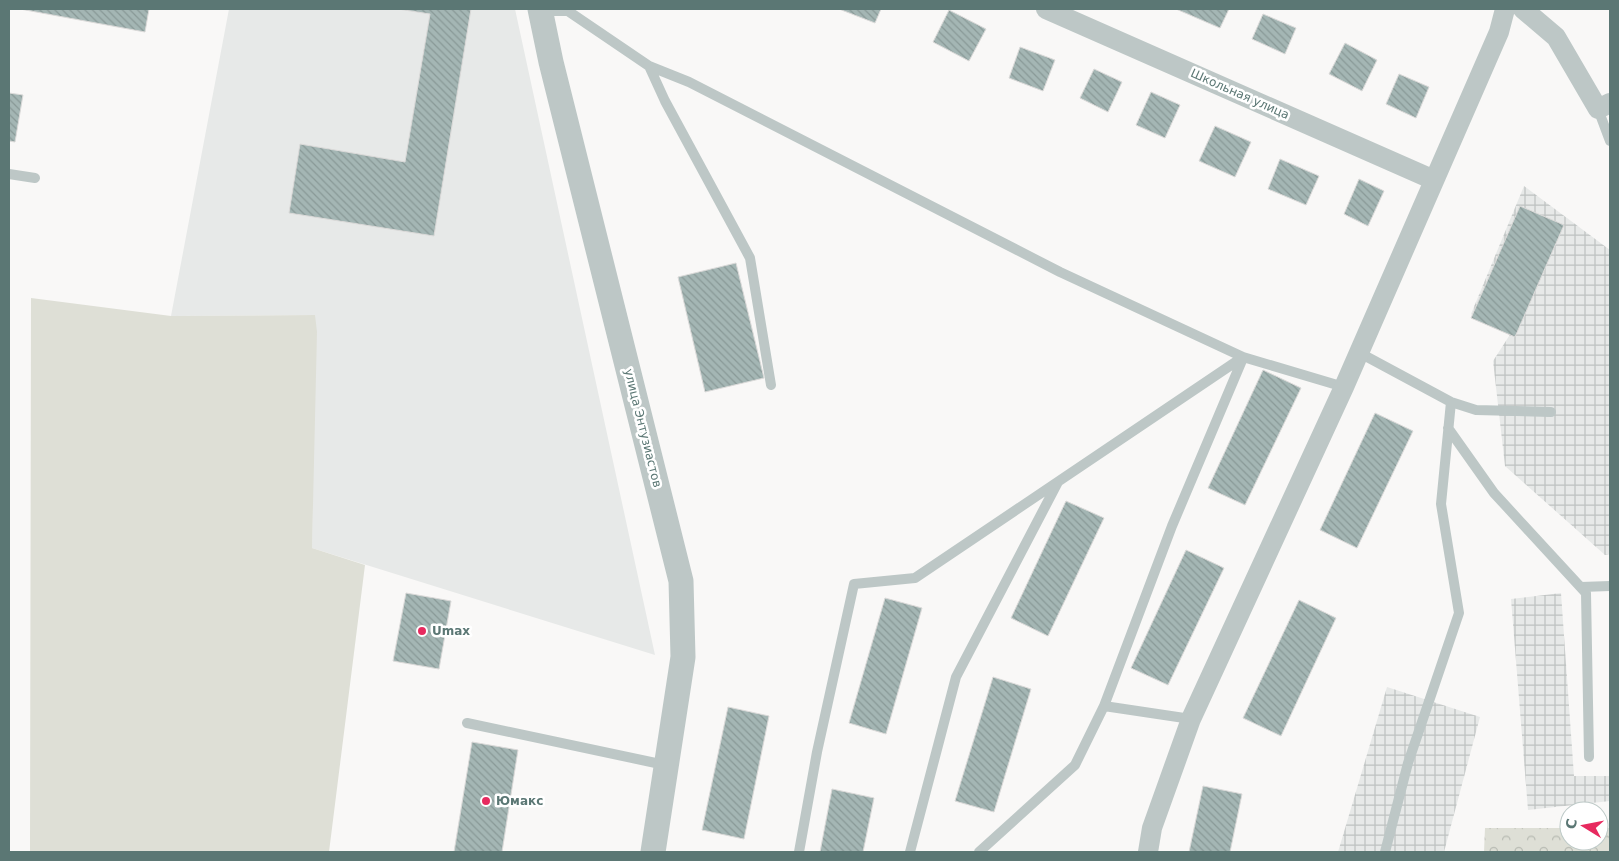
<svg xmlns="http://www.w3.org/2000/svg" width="1619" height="861" font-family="'DejaVu Sans',sans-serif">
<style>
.built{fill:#e7e9e8}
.industrial{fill:url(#industrial-grid)}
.grass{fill:#dedfd6}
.forest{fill:url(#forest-crowns)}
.building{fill:url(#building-back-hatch);stroke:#dbdad9}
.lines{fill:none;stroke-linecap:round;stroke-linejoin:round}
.service{stroke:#bdc7c6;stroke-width:10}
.minor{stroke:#bdc7c6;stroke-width:20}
.tertiary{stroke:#bdc7c6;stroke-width:25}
.poi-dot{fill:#e72a5f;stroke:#fff;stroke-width:2}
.labels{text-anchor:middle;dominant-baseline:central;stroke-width:5;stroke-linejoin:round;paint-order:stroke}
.street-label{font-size:12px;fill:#5b7774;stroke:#fff}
.poi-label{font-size:12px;font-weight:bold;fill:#5b7774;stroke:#fff;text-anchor:start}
</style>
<defs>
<pattern id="industrial-grid" width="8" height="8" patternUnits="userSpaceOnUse" patternTransform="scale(1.25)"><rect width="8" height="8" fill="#e7e9e8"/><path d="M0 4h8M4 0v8" fill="none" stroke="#bec2c1"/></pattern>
<pattern id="forest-crowns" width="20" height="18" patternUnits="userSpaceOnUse" patternTransform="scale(1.25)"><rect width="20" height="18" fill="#dedfd6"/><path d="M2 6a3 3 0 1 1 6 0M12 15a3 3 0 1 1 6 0" fill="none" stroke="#b7bab2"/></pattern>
<pattern id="building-back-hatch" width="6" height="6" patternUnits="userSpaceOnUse" patternTransform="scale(1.25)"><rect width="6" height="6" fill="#a4b6b4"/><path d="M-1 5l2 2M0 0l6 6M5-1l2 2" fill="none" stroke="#899997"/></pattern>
</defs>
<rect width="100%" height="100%" fill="#f9f8f7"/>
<path class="built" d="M229 9H515L655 655 312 548 315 315 171 316Z"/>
<path class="industrial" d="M1524 186 1610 250V554L1605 555 1505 466 1493 361 1511 333 1471 314Z
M1561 593 1574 776H1610V801L1528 810 1511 599Z
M1387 687 1480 717 1444 852H1338Z"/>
<path class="grass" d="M31 298 171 316 315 315 317 332 312 548 365 565 329 852H30Z"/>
<path class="forest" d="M1485 828H1569V841H1599V828H1610V852H1484Z"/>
<path class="building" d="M20 9H149L145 32Z
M398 9H471L434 236 289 213 300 144 405 162 430 14Z
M839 9H881L875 23Z
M1176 9H1229L1220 28Z
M949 10 986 29 969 61 933 42Z
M1263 14 1296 28 1285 54 1252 39Z
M1345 43 1377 60 1362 91 1329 74Z
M1020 47 1055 60 1043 91 1009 78Z
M1094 69 1122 82 1108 112 1080 98Z
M1399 74 1429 87 1416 118 1386 104Z
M1151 92 1180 105 1165 138 1136 125Z
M9 93 23 95 15 142 9 141Z
M1215 126 1251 142 1235 177 1199 161Z
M1280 159 1319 176 1306 205 1268 189Z
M1359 179 1384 191 1368 226 1344 214Z
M1520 206 1564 225 1515 337 1471 318Z
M736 263 764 378 705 392 678 277Z
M1263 370 1301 388 1245 505 1208 488Z
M1375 413 1413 431 1357 548 1320 530Z
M1066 501 1104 518 1048 636 1011 618Z
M1186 550 1224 568 1168 685 1131 668Z
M406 593 451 601 439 669 393 661Z
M885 598 922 608 886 734 849 723Z
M1299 600 1336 618 1281 736 1243 718Z
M993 677 1031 689 994 812 955 801Z
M728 707 769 716 744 839 702 830Z
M472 742 518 750 502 852H454Z
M1203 786 1242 794 1230 852H1189Z
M832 789 874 798 863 852H820Z"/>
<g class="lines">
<path class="service" d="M541 11H568L649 66 689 82 1060 272 1243 357 1344 387
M649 66 665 101 750 258 771 385
M1598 109 1610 141
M9 174 35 178
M1358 352 1451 402 1476 410 1551 412
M1448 428 1494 493 1586 593 1589 757
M1581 587 1610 586
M1104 706 1191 719
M467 723 665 765
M799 852 817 752 854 584 915 578 1243 357
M910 852 956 677 1058 482
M979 852 1075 765 1104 706 1172 526 1243 358
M1385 852 1408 763 1459 613 1441 504 1451 402"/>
<path class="minor" d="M1046 9 1434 180
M1523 9 1556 37 1598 109 1610 103
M1148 852 1152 828 1191 719 1344 387 1499 32 1505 9"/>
<path class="tertiary" d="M540 9 551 62 681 581 683 657 653 852"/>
</g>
<g class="poi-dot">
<circle cx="422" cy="631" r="5"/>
<circle cx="486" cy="801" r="5"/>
</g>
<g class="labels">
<g class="street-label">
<text transform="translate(1240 94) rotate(24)">Школьная улица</text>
<text transform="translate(643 428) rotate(76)">улица Энтузиастов</text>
</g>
<g class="poi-label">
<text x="432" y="631">Umax</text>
<text x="496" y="801">Юмакс</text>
</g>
</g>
<rect width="1619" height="861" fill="none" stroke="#5b7774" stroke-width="20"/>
<g transform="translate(1584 826) rotate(280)"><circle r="24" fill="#ffffff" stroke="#bdc9c7"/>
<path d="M0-4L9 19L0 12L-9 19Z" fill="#e72a5f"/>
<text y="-8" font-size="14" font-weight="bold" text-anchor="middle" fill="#5b7774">С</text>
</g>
</svg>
